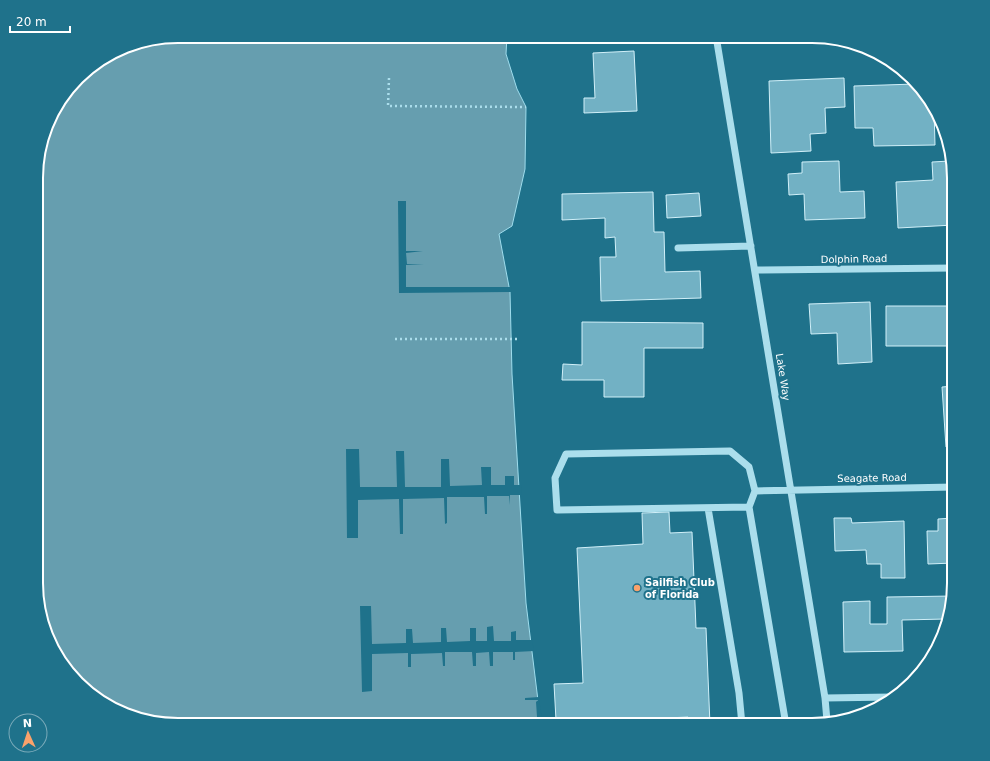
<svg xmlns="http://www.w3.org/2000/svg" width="990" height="761" font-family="'DejaVu Sans',sans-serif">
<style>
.water{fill:#669eaf;stroke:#9fdded}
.pier{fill:#1f728b}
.building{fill:#72b1c4;stroke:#d1f0f9}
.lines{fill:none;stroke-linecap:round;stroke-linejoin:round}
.path{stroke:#abdeec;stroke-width:2.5;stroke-dasharray:2 3;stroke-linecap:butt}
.minor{stroke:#abdeec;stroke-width:7}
.poi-dot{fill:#faa26b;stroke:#1f728b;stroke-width:1.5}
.labels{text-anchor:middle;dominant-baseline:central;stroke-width:4;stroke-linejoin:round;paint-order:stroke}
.street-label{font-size:10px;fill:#fff;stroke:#1f728b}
.poi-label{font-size:10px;font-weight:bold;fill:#fff;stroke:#1f728b;text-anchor:start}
.rim{fill:none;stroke:#fff;stroke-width:2}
</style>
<rect width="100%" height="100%" fill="#1f728b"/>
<path class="water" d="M178 36H507L506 54 517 89 526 107 525 169 512 226 499 234 510 292 512 374 526 603 541 725H169L124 714 85 690 51 646 36 593 37 159 55 107 85 71 132 44Z"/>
<path class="pier" d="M398 201H406V251H423L406 253 407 264H424L406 265V287H511L512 292 399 293Z
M346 449H359L360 487H397L396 451H404L405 487H441V459H449L450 486 482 485 481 467H491V485H505V476H514V485H521L522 495H510L509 505V496H487V514H485L484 497H447V523L445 524 444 498 403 499V534H400L399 499 358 500V538H347Z
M360 606H371L372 644 406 643V629H412L413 643 441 642V628H446L447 642 470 641V628H476V641H487V627L493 626 494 641H511V632L516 631V640H532L534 651 515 652V660H513V652H493V666H490L489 652 476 653V666H473L472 652H445V666H443L442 653 411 654V667H408V653L372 654V691L362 692Z
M539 697 541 713 543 725H538L537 720 529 721V718L537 717 536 702 538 700H525V698Z"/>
<path class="building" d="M634 51 637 111 584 113V98H595L593 53Z
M844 78 845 107 825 108 826 133 810 134 811 151 771 153 769 81Z
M915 84 934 108 935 145 874 146 873 128H855L854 86Z
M839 161 840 192 864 191 865 218 805 220 804 194 789 195 788 174 802 173V162Z
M950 161 954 178V225L898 228 896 182 933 180 932 162Z
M653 192 654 232H664L665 272 700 271 701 298 601 301 600 257H616L615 237 605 238V218L562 220V194Z
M699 193 701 216 667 218 666 195Z
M870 302 872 362 838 364 837 333 811 334 809 304Z
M886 306H954V346H886Z
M582 322 703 323V348H644V397H604V380H562L563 364 582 365Z
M954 386V447H946L942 387Z
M669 512 670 533 692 532 696 628H706L710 725H688V717L604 721V718L556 720 554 684 583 683 577 548 643 544 642 513Z
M834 518H851L852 523 904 521 905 578H881V564H867L866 550 835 551Z
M954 518V563L928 564 927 531H938V519Z
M953 596 946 624V619L902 620 903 651 844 652 843 602 870 601V624H887V597Z"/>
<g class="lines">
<path class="path" d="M389 78 388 106 526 107
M395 339H519"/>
<path class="minor" d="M716 36 825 698 827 721
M717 39H832
M678 248 751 246
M755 270 954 268
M730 451 749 467 755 491 749 507 557 510 555 478 566 454Z
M755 491 954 487
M749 507 786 725
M708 508 739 693 742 725
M825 698 892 697"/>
</g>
<circle class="poi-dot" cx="637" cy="588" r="4"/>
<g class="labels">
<g class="street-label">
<text transform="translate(854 259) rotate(-1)">Dolphin Road</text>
<text transform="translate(783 377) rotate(81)">Lake Way</text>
<text transform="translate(872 478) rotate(-1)">Seagate Road</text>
</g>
<g class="poi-label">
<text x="645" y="582">Sailfish Club<tspan x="645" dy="12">of Florida</tspan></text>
</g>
</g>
<path d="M0 0H990V761H0ZM178 43H812A135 135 0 0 1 947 178V583A135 135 0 0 1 812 718H178A135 135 0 0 1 43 583V178A135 135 0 0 1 178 43Z" fill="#1f728b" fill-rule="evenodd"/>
<path class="rim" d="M178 43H812A135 135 0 0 1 947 178V583A135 135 0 0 1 812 718H178A135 135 0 0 1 43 583V178A135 135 0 0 1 178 43Z"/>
<g transform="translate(28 733) rotate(357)"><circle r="19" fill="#1f728b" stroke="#79aab9"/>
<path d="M0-3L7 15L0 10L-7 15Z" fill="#faa26b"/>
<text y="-6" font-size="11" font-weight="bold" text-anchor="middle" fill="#ffffff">N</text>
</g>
<path d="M10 26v6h60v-6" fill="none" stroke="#ffffff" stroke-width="2"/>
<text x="16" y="26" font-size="12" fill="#ffffff" stroke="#1f728b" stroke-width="3" paint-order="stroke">20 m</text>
</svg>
